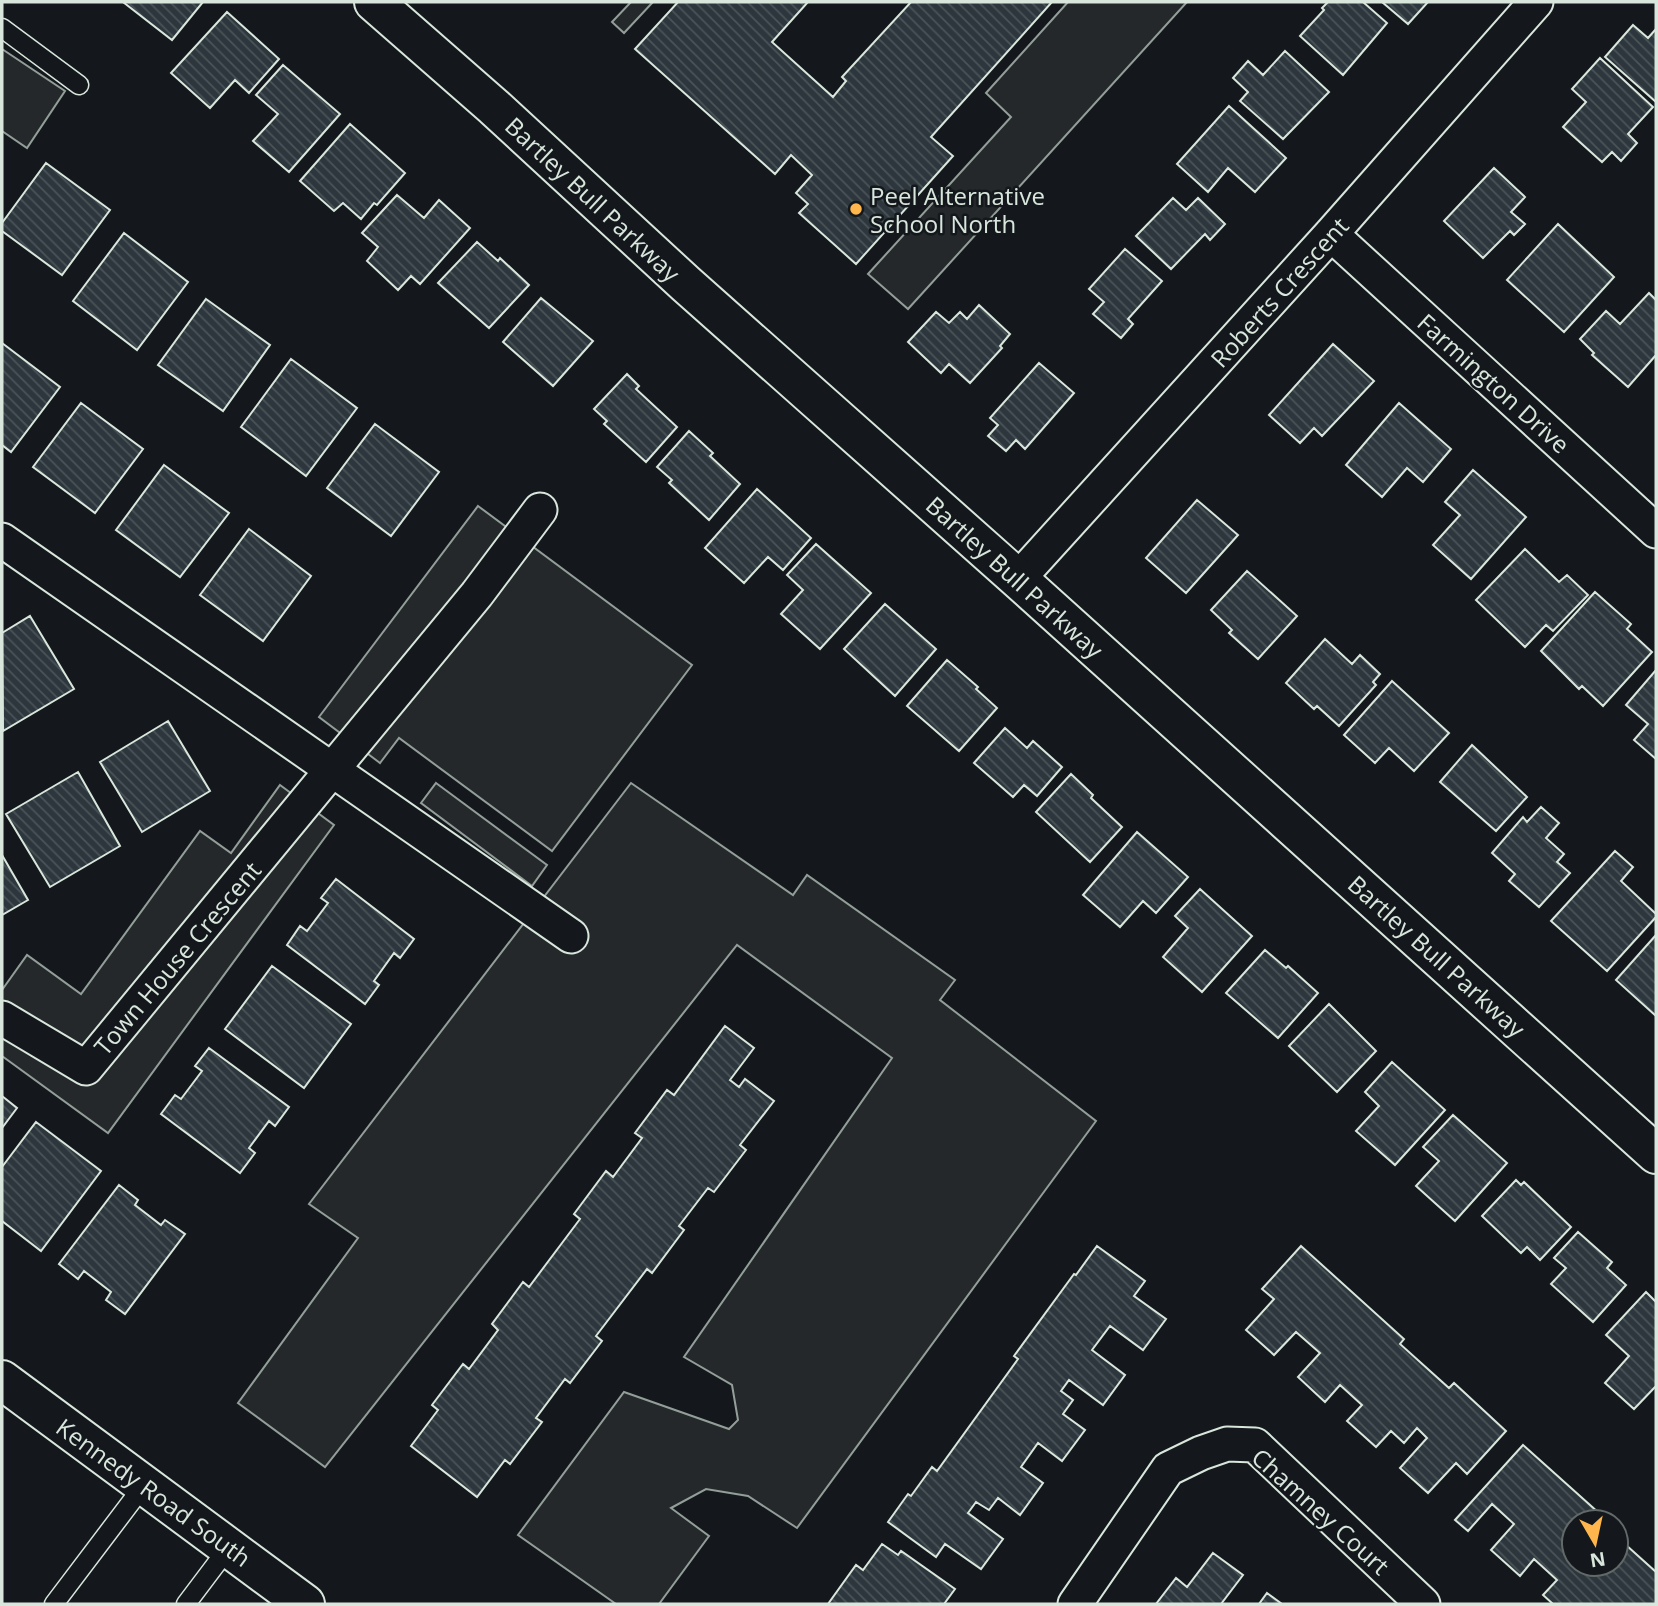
<svg xmlns="http://www.w3.org/2000/svg" width="1658" height="1606" font-family="'Open Sans',sans-serif">
<style>
.parking{fill:#24282b;stroke:#939e99;stroke-width:2}
.building{fill:url(#building-back-hatch);stroke:#d8e6dc;stroke-width:2}
.lines{fill:none;stroke-linecap:round;stroke-linejoin:round}
.service-casing{stroke:#d8e6dc;stroke-width:21}
.minor-casing{stroke:#d8e6dc;stroke-width:37}
.tertiary-casing{stroke:#d8e6dc;stroke-width:42}
.secondary-casing{stroke:#d8e6dc;stroke-width:42}
.service{stroke:#14181c;stroke-width:18}
.minor{stroke:#14181c;stroke-width:33}
.tertiary{stroke:#14181c;stroke-width:38}
.secondary{stroke:#14181c;stroke-width:38}
.poi-dot{fill:#ffb74d;stroke:#14181c;stroke-width:2.5}
.labels{text-anchor:middle;dominant-baseline:central;stroke-width:5;stroke-linejoin:round;paint-order:stroke}
.poi-label{font-size:24px;fill:#d8e6dc;stroke:#14181c;text-anchor:start}
.street-label{font-size:24px;fill:#d8e6dc;stroke:#14181c}
</style>
<defs>
<pattern id="building-back-hatch" width="6" height="6" patternUnits="userSpaceOnUse" patternTransform="scale(1.75)"><rect width="6" height="6" fill="#2c363c"/><path d="M-1 5l2 2M0 0l6 6M5-1l2 2" fill="none" stroke="#4a5358"/></pattern>
</defs>
<rect width="100%" height="100%" fill="#14181c"/>
<path class="parking" d="M631 2H653L624 33 612 22Z
M1068 2H1187L908 309 868 274 1011 117 986 93Z
M2 49 65 91 27 148 2 131Z
M478 506 692 665 552 851 399 738 380 763 319 717Z
M436 783 547 865 532 886 421 803Z
M631 783 793 895 807 875 955 980 940 1000 1096 1121 797 1528 748 1496 706 1489 671 1508 709 1536 659 1604H616L518 1535 624 1392 729 1429 738 1420 732 1385 684 1357 892 1058 737 945 325 1467 238 1403 358 1238 309 1204Z
M280 785 334 825 108 1133 2 1056V990L27 955 81 994 200 831 231 853Z"/>
<path class="building" d="M123 2H203L172 40Z
M678 2H808L772 42 833 97 846 81 842 77 911 2H1052L931 137 953 156 856 264 799 213 808 204 796 193 812 175 791 155 775 174 635 49Z
M1328 2H1363L1387 23 1343 75 1300 36 1324 10 1322 8Z
M1382 2H1428L1408 24Z
M227 12 279 59 249 93 235 80 210 108 171 73Z
M1633 25 1648 38 1656 29V102L1605 57Z
M1285 51 1329 92 1283 139 1240 101 1248 92 1233 78 1248 61 1263 75Z
M1600 58 1653 107 1628 134 1637 143 1621 161 1612 152 1602 162 1563 127 1586 102 1572 89Z
M283 65 340 114 289 172 253 141 278 114 256 95Z
M1229 106 1286 158 1255 192 1228 168 1208 192 1177 164Z
M350 124 405 173 377 205 374 203 361 219 343 203 334 211 300 181Z
M46 163 110 210 62 275 2 231V223Z
M1494 168 1525 197 1511 212 1525 224 1514 235 1510 231 1483 258 1444 221Z
M397 195 424 218 439 200 470 228 420 284 411 276 398 290 367 261 378 247 362 233Z
M1173 198 1186 210 1198 198 1225 224 1210 240 1205 234 1171 269 1136 236Z
M1558 224 1614 277 1564 332 1507 280Z
M124 233 188 282 137 350 73 301Z
M477 242 498 261 500 258 529 285 489 328 438 283Z
M1125 249 1162 281 1128 319 1133 324 1121 338 1093 314 1104 302 1089 289Z
M1649 293 1656 300V355L1628 387 1592 355 1594 353 1580 339 1606 311 1620 324Z
M541 298 593 341 553 386 503 342Z
M206 299 270 345 223 411 158 365Z
M979 305 1010 334 1000 346 1002 348 970 383 949 364 941 373 908 342 936 312 949 323 960 312 967 319Z
M2 343 60 387 11 452 2 445Z
M1333 344 1374 381 1322 436 1314 428 1300 443 1269 415Z
M291 359 357 408 306 476 241 427Z
M1039 363 1074 393 1025 449 1016 440 1006 451 988 436 998 425 990 418Z
M627 374 639 386 636 389 677 427 646 462 604 424 607 421 594 409Z
M81 403 143 449 95 513 33 467Z
M1399 403 1451 449 1423 482 1407 468 1382 497 1346 465Z
M375 424 439 472 391 536 327 488Z
M689 431 713 453 710 456 740 484 709 520 669 483 672 480 657 467Z
M164 465 229 513 180 577 116 530Z
M1473 470 1526 517 1471 579 1433 545 1460 515 1445 502Z
M757 489 811 538 783 570 768 557 744 583 705 548Z
M1197 500 1238 535 1186 593 1146 558Z
M249 529 311 576 263 641 200 595Z
M816 544 871 593 820 649 781 614 803 590 787 575Z
M1525 549 1559 582 1567 575 1588 595 1553 631 1546 625 1525 647 1476 600Z
M1247 571 1297 616 1258 659 1229 633 1232 630 1211 610Z
M1595 592 1631 624 1627 629 1652 652 1603 706 1582 686 1579 689 1541 651Z
M885 604 936 649 895 696 844 649Z
M30 616 74 689 3 731 2 633Z
M1325 639 1352 664 1360 655 1380 674 1373 682 1376 685 1339 726 1317 706 1314 709 1286 683Z
M947 660 978 687 976 689 997 708 959 751 907 706Z
M1656 670V759L1634 740 1648 724 1626 705Z
M1392 681 1449 733 1414 771 1389 748 1375 763 1344 735Z
M168 721 210 791 142 832 100 762Z
M1005 728 1027 748 1033 741 1062 767 1037 796 1024 785 1013 797 974 763Z
M1472 745 1527 797 1496 831 1440 782Z
M78 772 120 846 50 887 6 814Z
M1071 774 1093 795 1091 798 1122 827 1090 862 1036 812Z
M1541 807 1559 823 1546 838 1564 854 1557 862 1570 873 1539 907 1509 881 1515 874 1492 853 1523 817 1527 822Z
M1137 832 1188 877 1156 913 1143 901 1120 927 1083 895Z
M1615 851 1633 867 1621 881 1656 914V917L1607 971 1551 921Z
M2 855 28 900 2 915Z
M336 879 414 939 400 958 394 953 374 981 379 985 365 1004 287 945 300 926 307 931 328 903 321 898Z
M1200 889 1252 936 1202 992 1163 957 1188 928 1175 916Z
M1656 935V1016L1616 980Z
M1265 950 1286 968 1288 966 1318 993 1278 1038 1226 993Z
M272 966 351 1024 304 1088 225 1029Z
M1329 1004 1376 1051 1337 1092 1289 1046Z
M725 1026 754 1048 730 1080 739 1087 745 1079 774 1101 740 1145 746 1150 714 1192 708 1188 679 1226 684 1230 652 1273 647 1269 596 1336 602 1341 570 1383 565 1379 536 1418 542 1422 510 1464 505 1460 477 1497 411 1446 438 1410 432 1405 463 1364 469 1369 498 1330 492 1324 523 1282 529 1287 580 1219 574 1214 606 1171 613 1177 642 1138 635 1133 667 1090 674 1095Z
M209 1048 289 1107 275 1126 269 1121 249 1148 255 1153 240 1173 161 1114 175 1095 181 1099 202 1071 195 1066Z
M1392 1062 1445 1110 1395 1165 1356 1131 1379 1106 1365 1092Z
M2 1096 17 1108 2 1128Z
M1453 1115 1507 1163 1455 1221 1416 1186 1439 1161 1423 1147Z
M36 1122 101 1171 41 1251 2 1221V1167Z
M1516 1180 1521 1185 1524 1182 1571 1227 1540 1260 1527 1247 1521 1253 1482 1216Z
M119 1185 138 1200 135 1205 161 1225 165 1220 185 1234 125 1314 106 1300 111 1292 84 1271 78 1279 59 1264Z
M1578 1232 1612 1262 1607 1268 1626 1285 1593 1322 1551 1284 1566 1268 1554 1258Z
M1097 1246 1145 1281 1134 1296 1166 1319 1143 1350 1110 1326 1092 1350 1125 1375 1103 1405 1069 1380 1061 1391 1073 1400 1063 1414 1085 1430 1062 1461 1038 1443 1021 1467 1043 1483 1020 1515 998 1498 989 1510 976 1502 968 1513 1003 1539 981 1569 945 1544 936 1557 888 1522 908 1494 911 1496 932 1467 937 1471 1018 1359 1014 1356 1074 1274 1076 1275Z
M1301 1246 1404 1339 1400 1344 1449 1388 1454 1383 1506 1431 1467 1474 1456 1463 1428 1493 1400 1468 1427 1438 1417 1428 1404 1443 1391 1431 1376 1447 1347 1421 1362 1405 1340 1385 1325 1402 1298 1377 1320 1353 1296 1332 1274 1355 1246 1330 1274 1299 1262 1289Z
M1646 1292 1656 1302V1386L1634 1409 1605 1383 1629 1356 1606 1335Z
M1523 1445 1599 1513 1595 1517 1600 1522H1574V1564H1616V1536L1656 1572V1604H1553L1543 1595 1557 1580 1534 1559 1520 1576 1491 1550 1514 1524 1492 1504 1468 1531 1455 1520Z
M882 1544 898 1555 901 1551 955 1589 944 1604H828L856 1565 863 1570Z
M1213 1553 1243 1575 1221 1604H1156L1176 1578 1187 1587Z
M1267 1593 1282 1604H1259Z"/>
<g class="lines">
<g class="service-casing">
<path id="service" d="M2 28 79 85
M54 1604 144 1485
M186 1604 229 1547"/>
</g>
<g class="minor-casing">
<path id="minor" d="M1331 234 1656 531
M2 540 571 936
M1018 579 1331 234 1536 2
M2 1018 86 1068 477 594 540 510
M1075 1604 1168 1469 1201 1453 1227 1444 1255 1445 1423 1604"/>
</g>
<g class="tertiary-casing">
<path id="tertiary" d="M374 2 494 107 686 284 1018 579 1656 1154"/>
</g>
<g class="secondary-casing">
<path id="secondary" d="M2 1380 305 1604"/>
</g>
<use href="#service" class="service"/>
<use href="#minor" class="minor"/>
<use href="#tertiary" class="tertiary"/>
<use href="#secondary" class="secondary"/>
</g>
<circle class="poi-dot" cx="856" cy="209" r="7"/>
<g class="labels">
<g class="poi-label">
<text x="870" y="195">Peel Alternative<tspan x="870" dy="28">School North</tspan></text>
</g>
<g class="street-label">
<text transform="translate(593 199) rotate(43)">Bartley Bull Parkway</text>
<text transform="translate(1279 292) rotate(-48)">Roberts Crescent</text>
<text transform="translate(1494 383) rotate(42)">Farmington Drive</text>
<text transform="translate(1015 577) rotate(42)">Bartley Bull Parkway</text>
<text transform="translate(1437 956) rotate(42)">Bartley Bull Parkway</text>
<text transform="translate(177 958) rotate(-50)">Town House Crescent</text>
<text transform="translate(154 1492) rotate(36)">Kennedy Road South</text>
<text transform="translate(1321 1511) rotate(42)">Chamney Court</text>
</g>
</g>
<rect width="1658" height="1606" fill="none" stroke="#d8e6dc" stroke-width="7"/>
<g transform="translate(1595 1543) rotate(171)"><circle r="33" fill="#14181c" stroke="#626a69" stroke-width="2"/>
<path d="M0-5L12 26L0 18L-12 26Z" fill="#ffb74d"/>
<text y="-10" font-size="19" font-weight="bold" text-anchor="middle" fill="#d8e6dc">N</text>
</g>
</svg>
